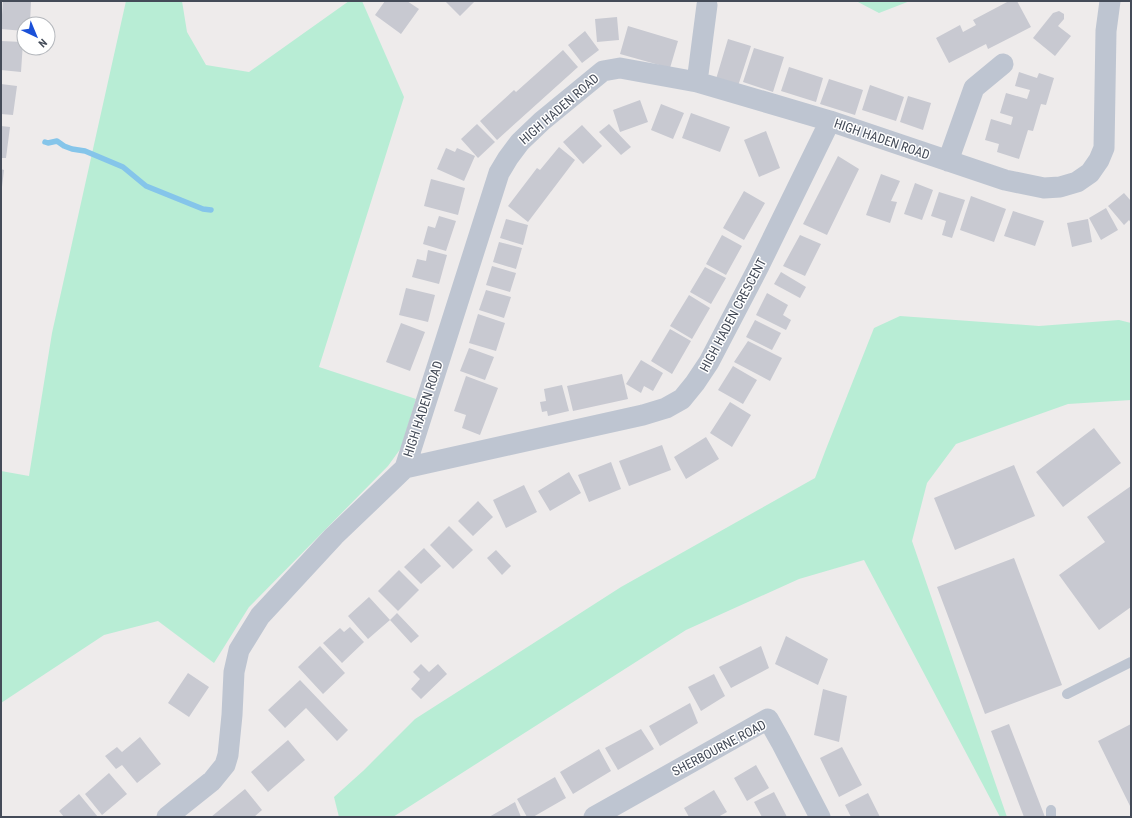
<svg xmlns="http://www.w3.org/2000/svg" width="1132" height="818" font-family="'Roboto Condensed',sans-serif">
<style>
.green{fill:#b8edd5}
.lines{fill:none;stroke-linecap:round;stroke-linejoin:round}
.stream{stroke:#85c5ea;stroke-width:5.5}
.building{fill:#c8c9d1}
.lane{stroke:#bec5d1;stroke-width:10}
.street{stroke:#bec5d1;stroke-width:21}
.labels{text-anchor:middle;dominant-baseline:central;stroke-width:3;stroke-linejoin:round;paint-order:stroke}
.street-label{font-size:13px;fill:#444b58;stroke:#fff}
</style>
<rect width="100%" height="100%" fill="#eeebeb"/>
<path class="green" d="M126 1H182L187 32 206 65 249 72 349 1H362L404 97 319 367 416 399 401 448 388 466 249 607 214 663 158 621 104 635 1 703V471L29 476 52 333Z
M856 1H910L879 13Z
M900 316 1039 326 1119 320 1131 323V400L1068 404 956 444 927 483 912 541 1007 817H1000L864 560 799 579 686 630 393 817H339L334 797 363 771 415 719 621 587 815 478 826 449 874 328Z"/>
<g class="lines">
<path class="stream" d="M45 142 48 143 57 141 64 146 72 149 85 151 123 167 146 186 203 209 211 210"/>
</g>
<path class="building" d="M3 1H31L30 24H24V31L1 29Z
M385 1H407L419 9 401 34 375 15Z
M445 1H475L460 16Z
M1009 1H1017L1031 27 988 49 986 44 949 63 936 38 960 25 963 32 976 25 973 20Z
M1059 11 1064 14V19L1058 26 1071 36 1055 56 1033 38 1053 13Z
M617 17 619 40 597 42 595 19Z
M628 26 678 41 670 68 620 54Z
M585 31 599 50 582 63 568 45Z
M728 39 751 46 738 86 716 79Z
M1 41 23 42 21 72 1 70Z
M754 48 784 57 773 92 743 82Z
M563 50 578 67 497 140 480 121 514 90 516 92Z
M789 67 823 78 816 102 781 91Z
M1019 72 1037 78 1039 73 1054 78 1046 105 1041 104 1033 131 1028 130 1019 159 997 152 999 144 985 140 991 119 1011 125 1013 117 1000 113 1006 93 1027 99 1030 90 1015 86Z
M829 79 863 90 855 115 820 104Z
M1 84 17 86 13 115 1 114Z
M870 85 904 97 896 121 862 110Z
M908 96 931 103 923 130 900 122Z
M640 100 648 122 620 132 613 110Z
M661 104 684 113 673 139 651 130Z
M691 113 730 127 720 152 682 138Z
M477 124 495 142 478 158 461 139Z
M609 124 631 147 621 155 599 132Z
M582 125 602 146 583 164 563 142Z
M1 126 10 127 6 158H1Z
M766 131 780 168 759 177 744 140Z
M559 147 575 160 528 222 508 206 537 168 540 170Z
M446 148 455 152 457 148 475 156 464 181 437 169Z
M838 156 859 169 827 235 803 224Z
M1 169 4 170 2 187H1Z
M881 174 900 181 891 201 897 202 890 223 866 215Z
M431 179 465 188 458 215 424 206Z
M915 183 933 190 922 220 904 214Z
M744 191 765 203 744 240 723 228Z
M939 192 965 200 952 238 942 235 946 221 931 216Z
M1124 193 1131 201V223L1129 220 1124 225 1108 206Z
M971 196 1006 209 994 242 960 230Z
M1106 208 1118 230 1101 240 1089 218Z
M1013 211 1044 221 1035 246 1004 236Z
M439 216 456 221 446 251 423 244 428 226 435 228Z
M506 219 528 225 523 245 500 238Z
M1088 219 1092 242 1072 247 1067 223Z
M722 235 742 246 726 275 706 264Z
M800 235 821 244 805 276 783 266Z
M499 242 522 248 516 269 493 262Z
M428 250 447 255 439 284 412 277 417 259 426 261Z
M492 266 516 273 510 292 486 285Z
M705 267 726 278 711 304 690 292Z
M781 272 806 287 800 298 774 284Z
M406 288 435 295 428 322 399 315Z
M486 290 511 297 504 318 479 310Z
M767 293 788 305 783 315 791 320 786 330 756 315Z
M689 295 710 308 692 339 670 326Z
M478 314 505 323 496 351 469 343Z
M755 320 781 333 772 350 746 337Z
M401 323 425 332 410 371 386 362Z
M670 329 691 341 672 374 651 361Z
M748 341 782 358 770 381 734 362Z
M469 348 494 357 485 380 460 371Z
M641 360 663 373 653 391 644 386 641 393 626 384Z
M733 366 757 380 743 404 718 390Z
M622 374 628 399 573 411 567 386Z
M466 376 498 388 480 435 462 428 466 415 454 411Z
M562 385 569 411 548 416 547 411 542 412 540 402 546 401 544 389Z
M730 402 751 415 732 447 710 433Z
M1094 428 1121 463 1063 507 1036 472Z
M706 437 719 459 686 479 674 457Z
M662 445 671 470 629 486 619 461Z
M611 462 621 489 589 502 578 475Z
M1014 465 1035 516 955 550 934 498Z
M569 472 581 493 550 511 538 491Z
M524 485 537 512 506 528 493 500Z
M1131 486V607L1099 630 1059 575 1105 542 1087 517Z
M478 501 493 517 473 536 458 521Z
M449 526 473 550 453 569 430 545Z
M424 548 441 566 421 584 404 567Z
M496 550 511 566 502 575 487 558Z
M1014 558 1062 685 985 714 937 587Z
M399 570 419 590 398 611 378 591Z
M369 597 390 620 368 639 348 616Z
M397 613 419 636 411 643 390 620Z
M350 627 364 642 342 663 323 643 340 628 344 632Z
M786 636 828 659 818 685 775 664Z
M320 646 345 673 323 694 298 667Z
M761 646 769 668 731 688 719 667Z
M421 664 429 672 438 664 447 674 421 699 411 689 420 679 413 672Z
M188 673 209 687 189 717 168 703Z
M714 674 725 696 701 711 688 687Z
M300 680 348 730 337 741 306 708 285 728 268 710Z
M823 689 847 696 839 742 814 735Z
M690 703 698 723 660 746 649 726Z
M1009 724 1045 817H1024L991 731Z
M1131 724V808L1098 741Z
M641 729 654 749 618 770 605 748Z
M140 737 161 764 137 783 122 765 116 769 105 756 117 747 122 752Z
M288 740 305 760 268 792 251 772Z
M842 747 862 785 839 797 820 758Z
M599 749 611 771 573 794 560 772Z
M756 765 769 788 747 801 734 778Z
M109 773 127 794 102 815 85 794Z
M555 777 566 798 533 817H527L517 799Z
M245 789 262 810 254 817H211Z
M714 790 727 812 718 817H689L684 808Z
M774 792 787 817H762L754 802Z
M868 793 880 817H851L845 805Z
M79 794 98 817H64L59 811Z
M515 802 521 817H489Z"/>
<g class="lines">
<path class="lane" d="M1067 694 1131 662
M1051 810V817"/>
<path class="street" d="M697 82 707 5
M948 161 974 88 1003 64
M405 468 643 415 666 408 682 399 695 383 709 362 758 268 830 121
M167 817 212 781 225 765 228 755 232 715 234 672 239 650 260 616 334 536 405 468 499 173 508 158 520 142 542 121 603 71 620 68 697 82 830 121 1005 180 1044 188 1060 187 1077 182 1090 173 1099 160 1104 148 1106 31 1110 1
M594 817 768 719 781 742 820 817"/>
</g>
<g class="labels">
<g class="street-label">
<text transform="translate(559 109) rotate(-41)">HIGH HADEN ROAD</text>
<text transform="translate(882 139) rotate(19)">HIGH HADEN ROAD</text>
<text transform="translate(733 315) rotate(-62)">HIGH HADEN CRESCENT</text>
<text transform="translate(423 409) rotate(-72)">HIGH HADEN ROAD</text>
<text transform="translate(719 748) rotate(-28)">SHERBOURNE ROAD</text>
</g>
</g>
<rect width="1132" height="818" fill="none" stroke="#444b58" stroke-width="4"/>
<g transform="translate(36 36) rotate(136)"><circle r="19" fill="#ffffff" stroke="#b4b7bc"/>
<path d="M0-3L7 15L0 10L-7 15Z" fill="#1a50d8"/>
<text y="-6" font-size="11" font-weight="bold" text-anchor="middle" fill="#444b58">N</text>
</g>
</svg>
